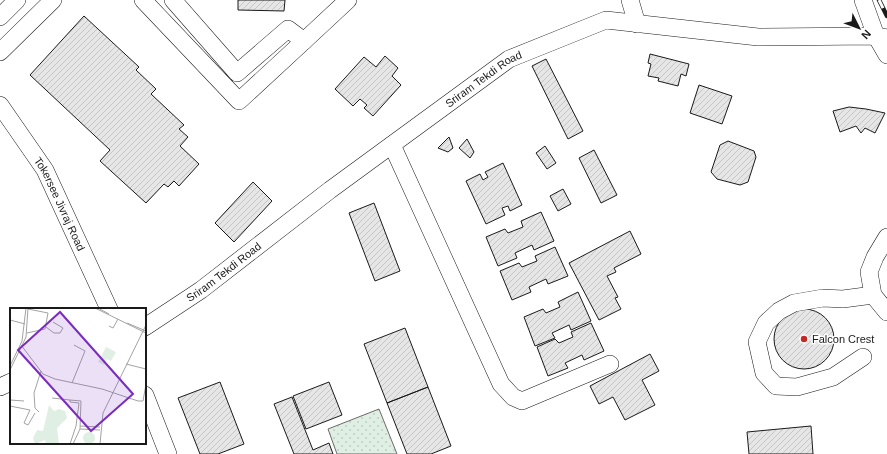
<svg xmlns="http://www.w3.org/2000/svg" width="887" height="454" font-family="Helvetica,sans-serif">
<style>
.park{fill:url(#park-dots);stroke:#6a6a6a}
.building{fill:url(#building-hatch);stroke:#1a1a1a}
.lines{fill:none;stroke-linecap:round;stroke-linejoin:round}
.minor-casing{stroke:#1a1a1a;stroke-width:18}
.minor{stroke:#fff;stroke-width:17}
.rail-casing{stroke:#1a1a1a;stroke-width:4.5}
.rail{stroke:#fff;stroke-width:3;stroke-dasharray:9;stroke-linecap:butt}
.poi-dot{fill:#c62828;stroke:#fff;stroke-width:1.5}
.labels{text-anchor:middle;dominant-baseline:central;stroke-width:3;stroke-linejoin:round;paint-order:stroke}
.street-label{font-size:11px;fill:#1a1a1a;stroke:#fff}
.poi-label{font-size:11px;fill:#1a1a1a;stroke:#fff;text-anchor:start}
.inset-road{fill:none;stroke:#a3a3a3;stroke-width:1}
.view{fill:#7b2cbf;fill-opacity:0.15;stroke:#7b2cbf;stroke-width:2}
.inset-edge{fill:none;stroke:#1a1a1a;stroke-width:2}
</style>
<defs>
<pattern id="park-dots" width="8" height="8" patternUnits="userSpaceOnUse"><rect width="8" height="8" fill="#e0efe3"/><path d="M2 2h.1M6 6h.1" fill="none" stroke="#c0ccc2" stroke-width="1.8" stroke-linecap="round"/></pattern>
<pattern id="building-hatch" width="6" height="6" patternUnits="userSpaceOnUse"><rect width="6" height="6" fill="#e6e6e6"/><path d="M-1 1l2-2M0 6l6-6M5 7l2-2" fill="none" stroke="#c5c5c5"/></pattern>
</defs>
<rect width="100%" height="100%" fill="#fff"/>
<path class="park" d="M379 409 397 454H337L328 429Z"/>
<path class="building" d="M238 0H285L284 11 238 10Z
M84 16 139 67 136 70 156 89 151 94 184 125 179 129 188 137 180 146 199 164 179 186 174 181 168 187 164 184 146 203 100 161 110 150 30 75Z
M650 54 689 64 686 76 681 74 678 86 658 81 659 78 648 76 651 64 648 63Z
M385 56 398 68 392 76 401 85 373 116 364 108 367 105 360 99 353 106 335 89 364 57 376 67Z
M546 59 583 131 568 139 532 66Z
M699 85 732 96 722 124 690 113Z
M849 107 866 109 885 113 875 133 865 128 861 133 856 126 840 132 833 111Z
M449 137 453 148 448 152 438 148Z
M467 139 474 152 470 158 459 148Z
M728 141 754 151 756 157 748 182 740 185 717 179 711 172 720 145Z
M545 146 556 163 547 169 536 153Z
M594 150 617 195 601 203 579 158Z
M503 163 522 205 510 211 508 206 502 208 505 215 486 224 466 181 480 174 483 180 488 177 485 172Z
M253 182 272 201 234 242 215 223Z
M563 189 571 204 558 211 550 196Z
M374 203 400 271 375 281 349 213Z
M541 212 554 241 534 250 532 245 515 253 517 258 498 266 486 237 505 229 508 233 523 227 521 221Z
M630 231 641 254 614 268 616 272 607 276 618 297 615 298 621 309 599 320 569 263Z
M555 247 568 276 548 284 546 279 529 287 531 292 512 300 500 271 519 263 522 267 537 261 535 256Z
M578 292 591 321 571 330 569 325 552 333 555 338 535 346 524 317 543 309 546 313 560 307 558 302Z
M774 339a30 30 0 1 1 60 0a30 30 0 1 1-60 0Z
M591 323 604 351 584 360 582 355 565 363 568 368 548 376 537 347 555 339 559 343 573 337 571 332Z
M405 328 428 387 387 403 364 344Z
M650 354 659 371 642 380 655 405 625 420 613 397 599 404 590 386Z
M220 382 244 444 218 454H200L178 398Z
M329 382 342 415 306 429 293 396Z
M428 387 451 446 431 454H407L387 403Z
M292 397 313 450 329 443 333 454H294L274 404Z
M811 426 813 454H749L747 432Z"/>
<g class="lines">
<g class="minor-casing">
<g id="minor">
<path d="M143 0 239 101 304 41 288 29 237 73 173 0"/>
<path d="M630 0 637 24"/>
<path d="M863 0 876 36 887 55"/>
<path d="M0 17 17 0"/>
<path d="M304 41 348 0"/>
<path d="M0 52 53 0"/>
<path id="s1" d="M0 105 45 170 109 309"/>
<path d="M392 145 501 384 513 397 522 401 610 364"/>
<path d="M887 237 875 257 869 272 873 295 887 312"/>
<path id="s2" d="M145 327 201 290 330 190 509 59 606 20 758 37 876 36 887 38"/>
<path d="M863 357 833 377 797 387 776 386 764 373 757 342 766 323 779 311 794 303 823 298 843 299 873 295"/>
<path d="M0 387 11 382"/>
<path d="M145 395 168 454"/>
</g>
</g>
<use href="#minor" class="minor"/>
<g class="rail-casing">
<path id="rail" d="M879 0 887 16"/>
</g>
<use href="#rail" class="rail"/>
</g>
<circle class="poi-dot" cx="804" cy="339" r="4"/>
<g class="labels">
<g class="street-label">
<text stroke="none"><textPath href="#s2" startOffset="420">Sriram Tekdi Road</textPath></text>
<text stroke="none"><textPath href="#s1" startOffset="116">Tokersee Jivraj Road</textPath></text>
<text stroke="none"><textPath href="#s2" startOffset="96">Sriram Tekdi Road</textPath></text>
</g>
<g class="poi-label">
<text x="812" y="339">Falcon Crest</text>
</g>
</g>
<g transform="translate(10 308)">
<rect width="136" height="136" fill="#fff"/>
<path d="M96 39 106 44 101 53 97 51 94 57 88 54ZM39 97 44 103 49 101 55 103 57 110 47 120 49 136H36L35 132 25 136 23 130 27 122 33 123ZM73 130a6 6 0 1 1 12 0a6 6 0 1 1-12 0Z" fill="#e0efe3"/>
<path class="inset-road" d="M85 0 136 25M88 0 99 6M0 12 15 16M117 15 136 23M99 18 103 20 108 11M36 19 44 25H50L53 20 43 14M17 25 35 21 38 5 18 1M11 37 33 66 45 71 92 81 128 93H133L136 76M116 56 136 61M0 58 12 33 16 0M0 62 16 29 18 0M62 75 75 43 64 37M42 90 60 92M0 92 14 93M0 98 20 102 14 115 18 117 25 105M29 104 25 100 24 85 31 63M70 118 90 119M70 121 90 122M60 136 66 118 69 95 60 94V92L71 93 70 121 63 136M90 136 93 105 136 17"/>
<path class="view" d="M50 4 123 86 81 123 8 42Z"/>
<rect width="136" height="136" class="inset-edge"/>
</g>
<g transform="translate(859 28) rotate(132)" stroke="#ffffff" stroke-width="3" paint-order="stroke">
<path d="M0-3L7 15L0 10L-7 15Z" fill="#1a1a1a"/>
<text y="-6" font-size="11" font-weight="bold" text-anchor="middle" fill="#1a1a1a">N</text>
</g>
</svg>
